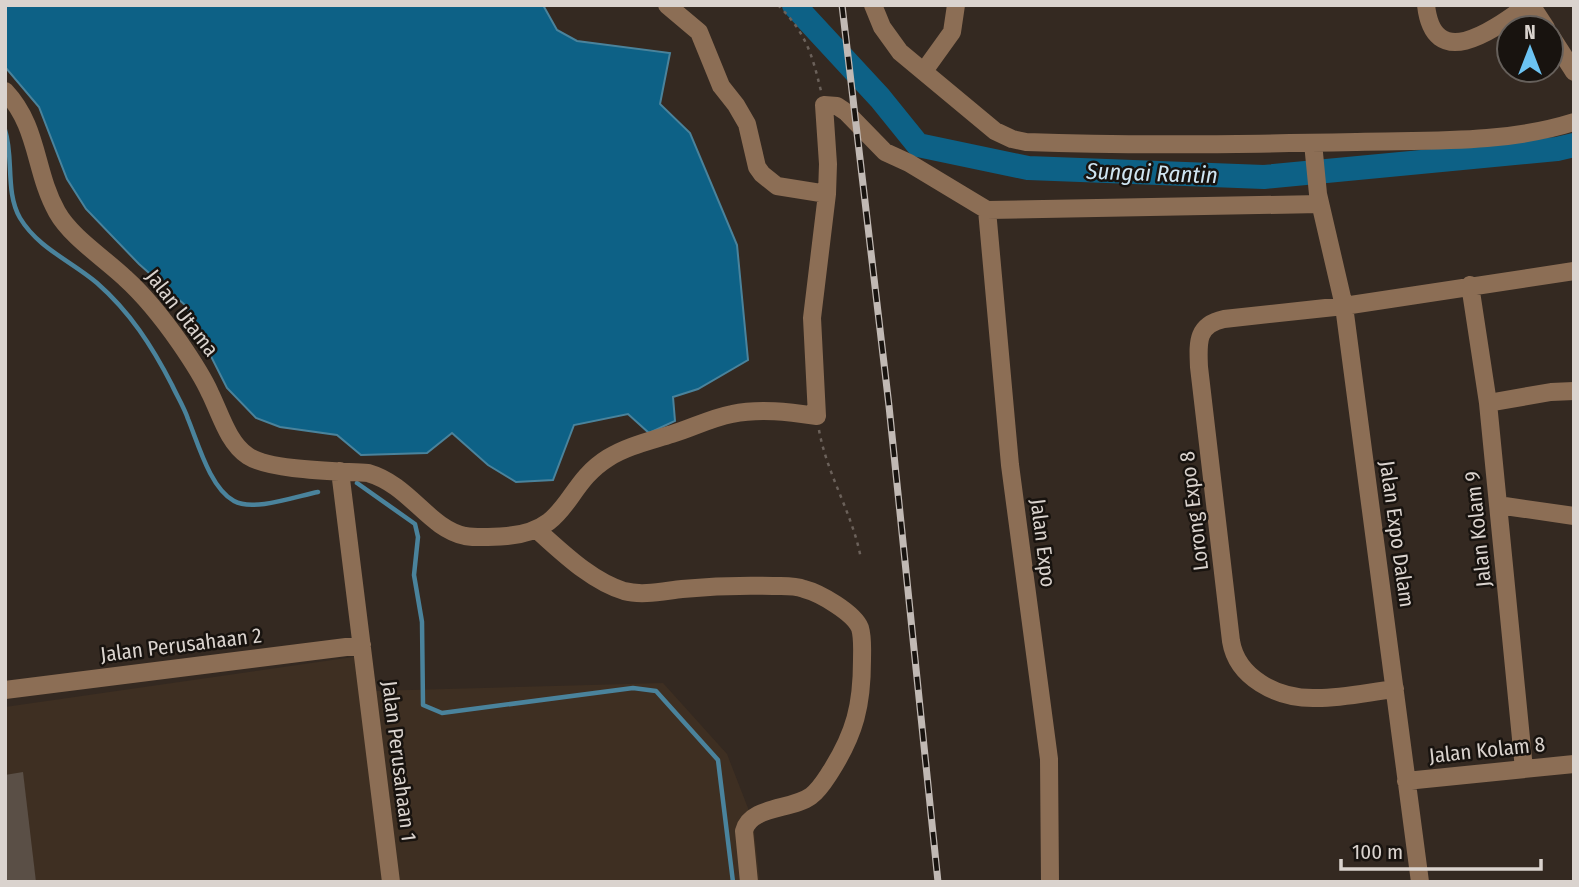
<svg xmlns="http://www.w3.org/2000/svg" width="1579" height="887" font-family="'Fira Sans Condensed',sans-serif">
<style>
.built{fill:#3e2f22}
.water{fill:#0d6186;stroke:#4a839c;stroke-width:2}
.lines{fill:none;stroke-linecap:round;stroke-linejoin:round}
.stream{stroke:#4a839c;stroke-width:4.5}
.river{stroke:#0d6186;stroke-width:24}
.building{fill:#5a4f46}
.path{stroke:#6b615a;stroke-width:2.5;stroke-dasharray:3.5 5;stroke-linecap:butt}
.minor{stroke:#8c6e55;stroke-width:18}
.rail-casing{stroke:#c1b9b4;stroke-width:7}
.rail{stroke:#18130f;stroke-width:4.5;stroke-dasharray:13;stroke-linecap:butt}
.labels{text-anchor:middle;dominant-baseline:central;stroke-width:5;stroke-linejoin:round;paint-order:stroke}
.street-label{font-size:21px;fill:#dad3ce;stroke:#18130f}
.water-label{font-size:23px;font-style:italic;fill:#cfe5f2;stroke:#18130f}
</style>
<rect width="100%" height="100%" fill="#342921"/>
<path class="built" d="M367 655 374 691 663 683 727 754 753 821 760 882H5V707Z"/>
<path class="water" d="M5 5H543L557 30 577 41 670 53 660 104 690 133 737 245 748 360 698 389 673 397 675 421 649 433 628 414 574 425 553 480 516 482 488 465 452 433 427 453 361 455 337 435 280 427 256 418 227 388 185 305 139 264 86 209 67 179 39 107 5 67Z"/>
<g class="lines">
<path class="stream" d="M5 130C14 158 5 192 20 218 38 248 71 261 97 283 130 312 152 346 172 385 177 396 184 407 188 419 198 443 210 488 234 501 253 512 297 496 318 492
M357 483 415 524 418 537 414 575 422 622 423 705 442 713 633 688 656 691 718 760 733 882"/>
<path class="river" d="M794 5 880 98 918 145 1028 168 1264 177 1557 149 1574 145"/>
</g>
<path class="building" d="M23 772 36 882H5V775Z"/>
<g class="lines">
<path class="path" d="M778 5C806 33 812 54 821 91
M819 430C827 475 853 514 861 559"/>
<path class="minor" d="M667 5 699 32 721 86 736 105 747 124 757 167 762 174 777 186 827 194
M873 5 882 27 900 52 995 131 1012 139 1026 142C1136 146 1246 144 1357 142 1430 140 1504 144 1574 122
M1426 5C1434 76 1497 27 1528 5
M1531 5 1546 28
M1551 36 1574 72
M924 71 952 32 956 5
M5 91C39 127 34 171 57 212 71 237 104 258 125 278 146 297 164 320 180 343 191 359 202 375 210 393 220 413 228 443 248 456 271 471 339 471 368 473 410 485 428 528 465 536 478 538 494 537 507 536 571 530 563 486 608 458 627 446 650 441 672 434 692 428 711 418 732 414 760 408 789 412 817 416L812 318 827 194 828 164 824 105 837 106 846 112 885 152 909 163 987 210 1320 204
M1313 143 1318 194 1344 306 1420 882
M987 210 1010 465 1049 759 1050 882
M1470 285 1488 403 1524 769
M1488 403 1551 392 1574 391
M340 471 391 882
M1498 505 1574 516
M537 530C562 552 591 581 624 591 642 596 664 591 682 589 713 586 742 585 773 586 783 586 794 585 804 589 820 593 854 613 860 628 863 638 862 650 862 660 862 705 855 733 831 771 825 780 820 789 811 796 792 810 750 806 744 831L749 882
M1395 689C1369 692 1340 699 1313 698 1277 698 1237 678 1231 641L1199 367C1198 343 1196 325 1224 319L1344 306 1574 271
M5 690 362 645
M1406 781 1574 764"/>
<g class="rail-casing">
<path id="rail" d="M842 5 889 406 938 882"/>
</g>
<use href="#rail" class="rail"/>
</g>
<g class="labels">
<g class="street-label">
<text transform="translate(182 313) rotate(52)">Jalan Utama</text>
<text transform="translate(1194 511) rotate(-97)">Lorong Expo 8</text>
<text transform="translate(1478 529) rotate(-96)">Jalan Kolam 9</text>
<text transform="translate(1397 534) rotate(82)">Jalan Expo Dalam</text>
<text transform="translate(1043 543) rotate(83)">Jalan Expo</text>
<text transform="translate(181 645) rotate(-7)">Jalan Perusahaan 2</text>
<text transform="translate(1487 750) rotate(-6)">Jalan Kolam 8</text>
<text transform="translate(399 761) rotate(83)">Jalan Perusahaan 1</text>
</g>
<g class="water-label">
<text transform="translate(1152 173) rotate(2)">Sungai Rantin</text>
</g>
</g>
<rect width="1579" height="887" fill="none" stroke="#dad3ce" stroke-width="14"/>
<g transform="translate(1530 49)"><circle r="33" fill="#18130f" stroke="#66605b" stroke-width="2"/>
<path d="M0-5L12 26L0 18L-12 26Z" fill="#6cc3f2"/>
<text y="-10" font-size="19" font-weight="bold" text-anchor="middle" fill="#dad3ce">N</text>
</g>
<path d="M1341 859v10h200v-10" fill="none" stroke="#dad3ce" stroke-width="3.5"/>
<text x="1352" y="859" font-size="21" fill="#dad3ce" stroke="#18130f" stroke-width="5" paint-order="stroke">100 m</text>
</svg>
